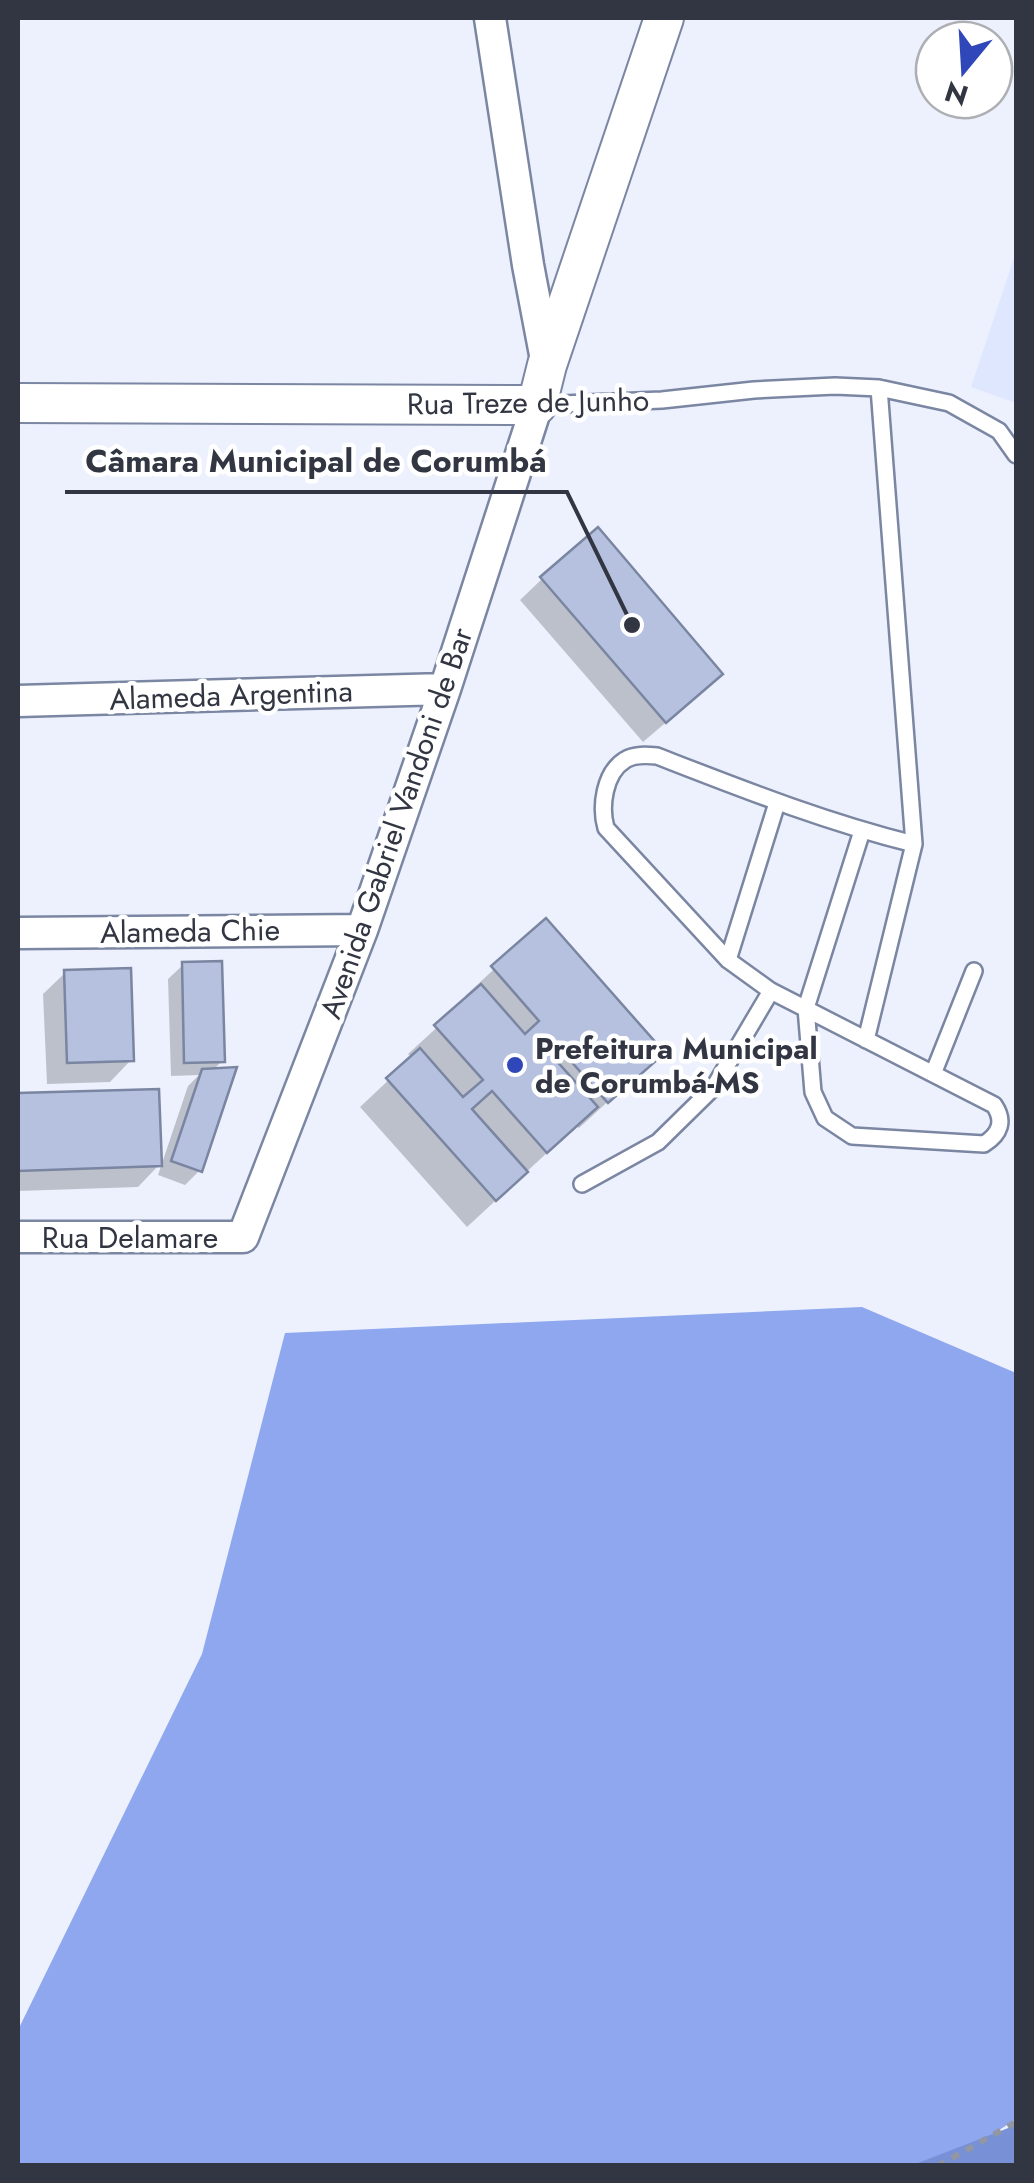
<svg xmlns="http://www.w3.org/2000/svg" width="1034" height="2183" font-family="Jost,sans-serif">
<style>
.built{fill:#dee7fe}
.forest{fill:#8ea7ef}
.water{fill:#7890d6}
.shadow{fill:#0003}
.building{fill:#b6c1df;stroke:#7a85a1;stroke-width:2.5}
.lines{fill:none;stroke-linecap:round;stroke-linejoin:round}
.service-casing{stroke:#7b86a2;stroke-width:20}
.minor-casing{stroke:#7b86a2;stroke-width:35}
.tertiary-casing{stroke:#7b86a2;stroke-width:42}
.path{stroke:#9397a3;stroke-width:6;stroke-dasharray:8 8;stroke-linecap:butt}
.service{stroke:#fff;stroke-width:15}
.minor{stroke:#fff;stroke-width:30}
.tertiary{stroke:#fff;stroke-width:38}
.poi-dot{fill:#2f47b8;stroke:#fff;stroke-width:4}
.labels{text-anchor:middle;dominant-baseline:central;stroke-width:9;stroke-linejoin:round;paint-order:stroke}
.street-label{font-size:30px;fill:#323642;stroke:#fff}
.poi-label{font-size:30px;font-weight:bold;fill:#323642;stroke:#fff;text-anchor:start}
.leader{fill:none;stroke:#323642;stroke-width:4}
.callout-dot{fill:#323642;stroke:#fff;stroke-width:4}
.callout-label{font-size:32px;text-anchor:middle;font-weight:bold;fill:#323642;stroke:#fff;stroke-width:9;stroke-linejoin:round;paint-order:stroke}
</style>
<rect width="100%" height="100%" fill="#ecf1fd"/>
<path class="built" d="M1016 252V403L971 387Z"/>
<path class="forest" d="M862 1307 1016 1373V2119L946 2165H18V2030L202 1654 285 1333Z"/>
<path class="water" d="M1016 2125V2165H913Z"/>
<path class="shadow" d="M542 579 698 695 643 742 520 600Z
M545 922 662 1052 579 1128 576 1126 467 1227 360 1107 412 1058 408 1054 468 999 465 996Z
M183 965 222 1061 212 1071 200 1170 185 1185 158 1175 188 1086 199 1075 171 1076 168 979Z
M65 973 131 1060 110 1082 47 1084 43 994Z
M157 1092 159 1165 138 1187 18 1191V1096Z"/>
<path class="building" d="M598 527 723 674 666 723 540 577Z
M546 918 665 1053 608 1103 553 1041 545 1048 598 1107 547 1153 492 1091 472 1109 528 1172 496 1201 386 1078 420 1048 463 1097 483 1080 434 1025 481 984 525 1034 539 1021 491 966Z
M222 961 225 1062 184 1063 182 962Z
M131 968 134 1061 67 1063 64 970Z
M237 1067 202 1172 171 1161 202 1069Z
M159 1089 162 1166 18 1171V1093Z"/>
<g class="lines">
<g class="service-casing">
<path id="service" d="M537 405 662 400 754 390 835 386 879 388 949 403 999 431 1016 455
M862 831 806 1008 813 1092 825 1118 852 1136 984 1144C1000 1134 1005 1121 994 1105L771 991 728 960 606 828C600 807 604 773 625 760 634 754 647 755 657 756 742 789 825 822 914 844
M728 960 777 803
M866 1040 914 844 879 388
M933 1074 974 971
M582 1184 658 1142 714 1087 771 991"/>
</g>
<g class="minor-casing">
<path id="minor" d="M490 18 528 265 547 365
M18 701 445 689
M18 933 362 930
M18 1237H243L362 930 445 689 537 405"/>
</g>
<g class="tertiary-casing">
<path id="tertiary" d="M18 403 537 405 547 365 664 18"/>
</g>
<path class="path" d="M938 2166 1016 2122"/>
<use href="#service" class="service"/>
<use href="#minor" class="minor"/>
<use href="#tertiary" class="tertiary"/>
</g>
<circle class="poi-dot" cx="515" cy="1065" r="10"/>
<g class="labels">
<g class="street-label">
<text transform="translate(528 402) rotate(-1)">Rua Treze de Junho</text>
<text transform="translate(231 695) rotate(-2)">Alameda Argentina</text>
<text transform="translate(396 823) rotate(-71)">Avenida Gabriel Vandoni de Bar</text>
<text transform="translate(190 931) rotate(-1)">Alameda Chie</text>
<text x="130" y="1237">Rua Delamare</text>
</g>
<g class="poi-label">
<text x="535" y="1048">Prefeitura Municipal<tspan x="535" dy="34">de Corumbá-MS</tspan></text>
</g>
</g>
<path class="leader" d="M632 625L567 492H65"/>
<circle class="callout-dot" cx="632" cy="625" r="10"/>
<g class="callout-label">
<text x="316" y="472">Câmara Municipal de Corumbá</text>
</g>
<rect width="1034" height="2183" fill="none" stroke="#323642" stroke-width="40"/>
<g transform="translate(964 70) rotate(198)"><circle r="48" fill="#ffffff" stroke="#adafb3" stroke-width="2.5"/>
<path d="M0-8L18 38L0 25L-18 38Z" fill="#2f47b8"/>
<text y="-15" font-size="28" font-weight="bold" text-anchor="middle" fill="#323642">N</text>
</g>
</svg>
